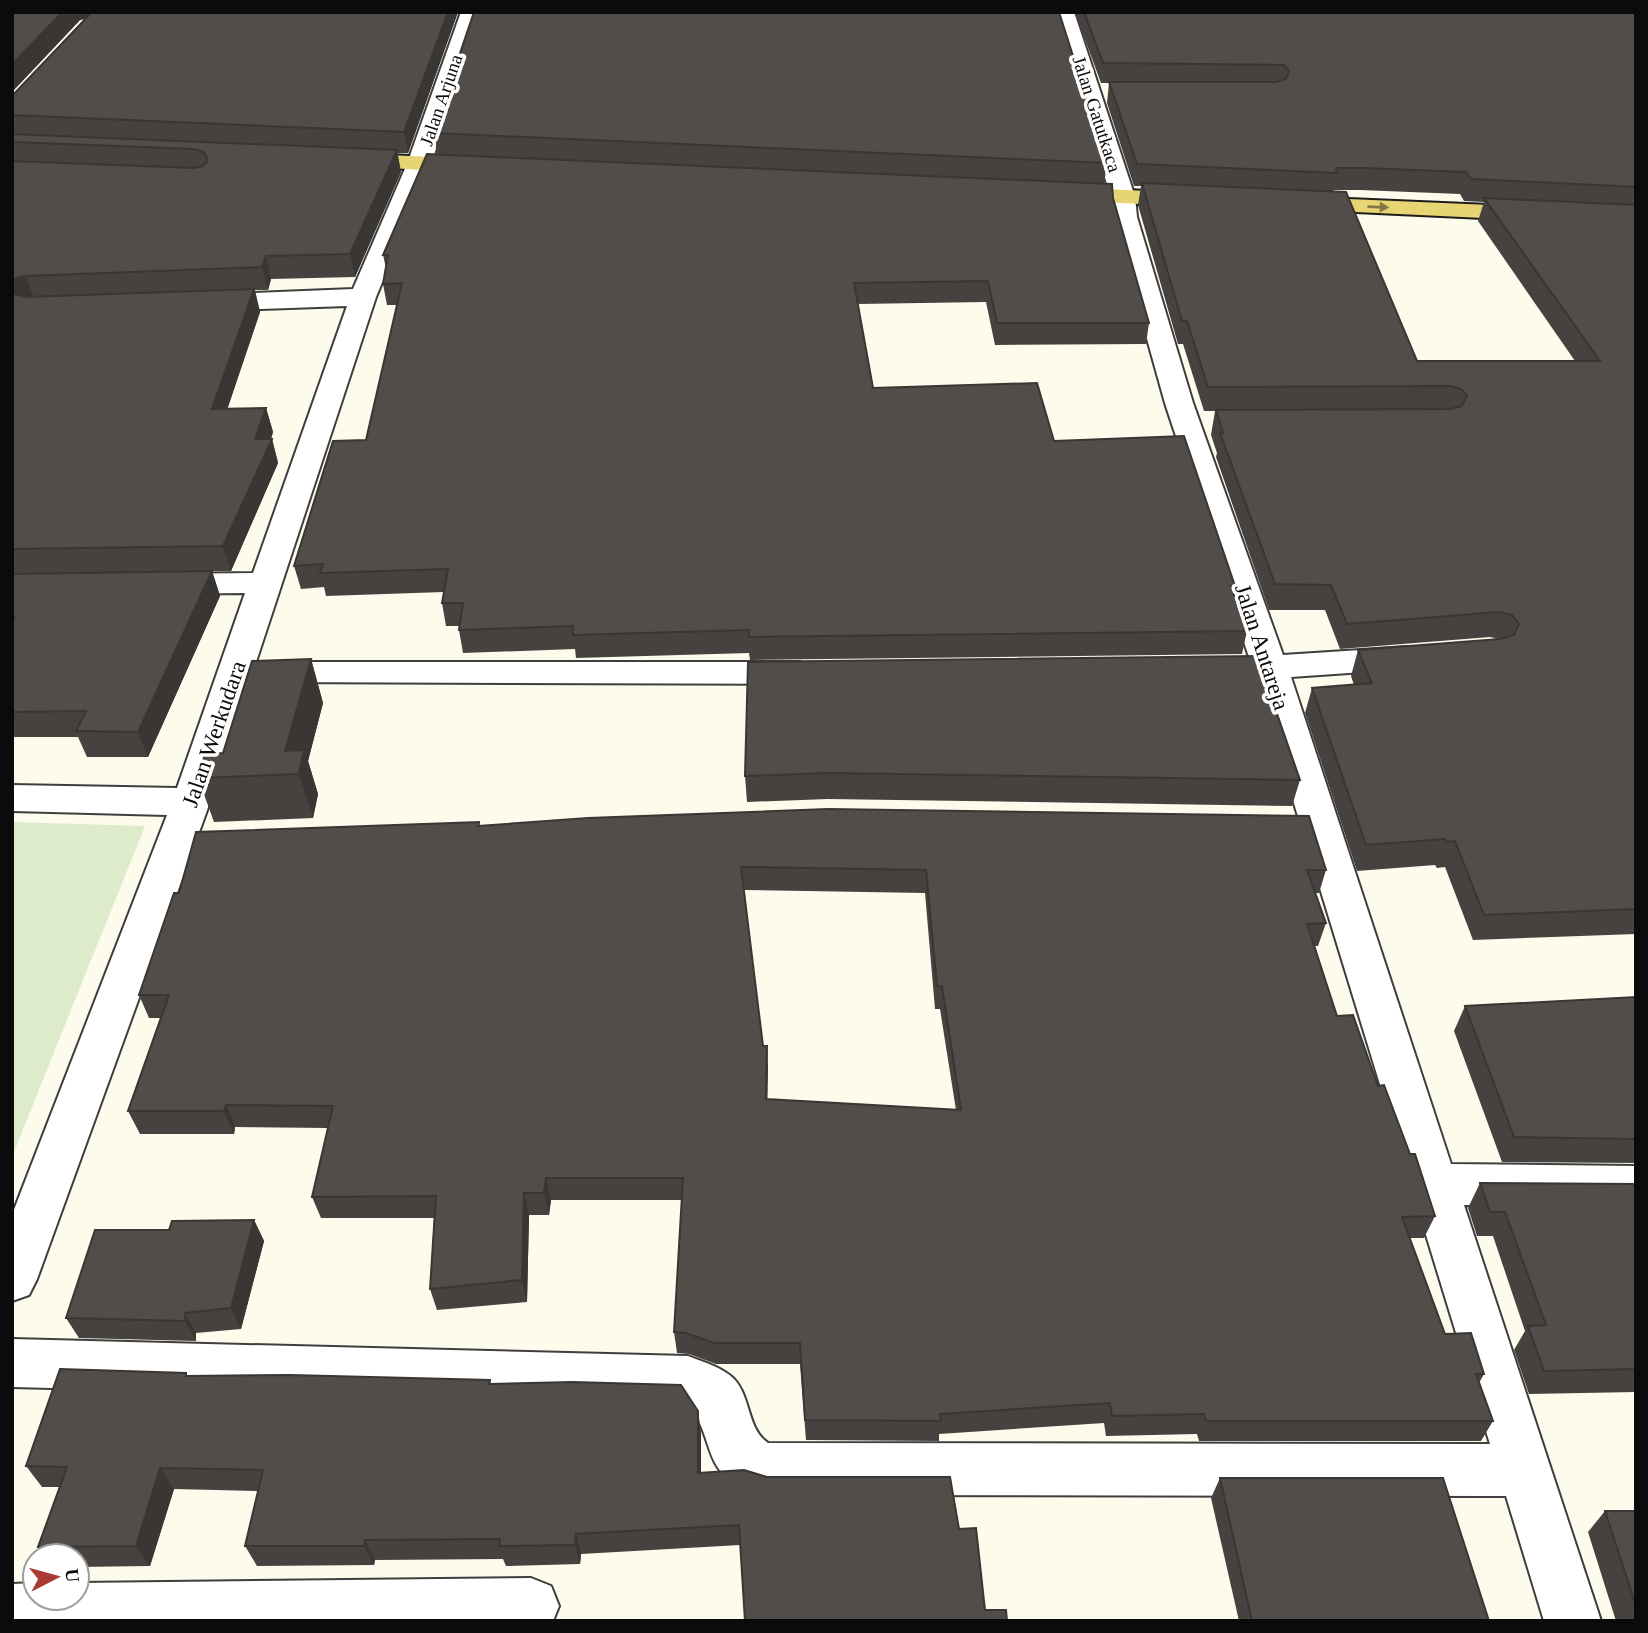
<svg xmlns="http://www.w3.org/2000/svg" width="1648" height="1633" font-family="Georgia,serif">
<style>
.pitch{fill:#ddebcb}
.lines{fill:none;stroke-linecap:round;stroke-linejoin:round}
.minor-casing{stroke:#3e3e3e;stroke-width:4}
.major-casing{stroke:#1c1c1c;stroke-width:4}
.minor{fill:#fff;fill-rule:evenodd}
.major{fill:#e7d472;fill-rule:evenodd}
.wall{fill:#47423f;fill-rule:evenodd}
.shaded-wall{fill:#393633}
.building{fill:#524d49;stroke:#393633;stroke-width:2;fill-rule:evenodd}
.oneway{fill:#847a44}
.labels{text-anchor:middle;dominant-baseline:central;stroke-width:7;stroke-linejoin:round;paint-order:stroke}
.far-street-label{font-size:19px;fill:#0b0b0b;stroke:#fff}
.street-label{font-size:23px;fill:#0b0b0b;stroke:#fff}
</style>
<rect width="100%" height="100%" fill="#fcfbec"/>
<path class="pitch" d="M12 822 145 826 12 1157Z"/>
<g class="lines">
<g class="minor-casing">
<path id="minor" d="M461 12H481L431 164 376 297 256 662H799L811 665 817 673 811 681 799 684 264 682 251 678 210 802 37 1279 29 1295 12 1301V1215L167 815 12 811V785L177 788 245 593 162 594 150 591 145 584 150 577 162 574 253 573 347 306 204 311 195 309 191 303 195 297 204 295 353 289 407 164Z
M1054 12H1074L1135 197 1137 217 1193 403 1283 655 1407 647 1419 650 1424 658 1419 666 1407 669 1291 677 1451 1164 1636 1166V1206L1464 1205 1601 1621H1544L1506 1496 768 1495C755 1491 739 1486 728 1478 704 1461 710 1423 685 1404L12 1387V1339L688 1356C703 1362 722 1367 734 1379 751 1397 747 1429 768 1443L1490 1444 1256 679 1232 677 1226 669 1232 661 1249 657 1165 403 1113 217 1111 197Z
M531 1578 551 1586 559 1606 553 1621H12V1584L35 1583V1598H77V1583Z"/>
</g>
<g class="major-casing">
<path id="major" d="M346 153 475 159 483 161 487 166 483 171 475 173 338 165 334 160 338 155Z
M1060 187 1192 193 1201 195 1204 200 1201 205 1192 207 1051 199 1048 194 1051 189Z
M1301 197 1636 211V225L1292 209 1289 204 1292 199Z"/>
</g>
<use href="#minor" class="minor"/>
<use href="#major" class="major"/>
</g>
<path class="wall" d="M12 12H458L408 153H397L401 172 355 277 271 279 268 290H255L260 312 227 409 266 408 273 432 271 439H272L278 463 231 571H212L220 596 148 757H87L78 737H12V96L86 19 80 20 12 92Z
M1075 12H1636V934L1473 940 1445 867 1437 868 1435 865 1357 871 1305 713 1312 688 1354 685 1351 676 1358 650 1498 639 1490 637 1340 649 1325 610H1269L1216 457 1217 453 1211 435 1215 411H1204L1183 344H1178L1138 205 1141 186H1134L1107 103 1109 83H1101ZM1334 190H1360L1460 194 1464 201 1484 202 1478 221 1575 361H1417L1333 192Z
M433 133 1107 163 1104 184 1113 198 1149 323 1146 344 995 345 986 302 857 304 873 388 1054 441 1235 586 1234 593 1247 631 1242 654 750 660 749 653 576 658 575 649 463 653 459 630V626H446L442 603 444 592 326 596 324 587 301 589 294 566 366 440 397 305H387L383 284 386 268 383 255 437 154Z
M311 659 323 703 308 761 318 794 313 818 214 822 198 778Z
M748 662 1300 780 1292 806 828 799 747 802 745 776Z
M479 822 480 826 1326 870 1319 893H1315L1326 923 1318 946H1315L1337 1016 1378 1086 1410 1154 1435 1216 1424 1238H1410L1445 1334 1484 1374 1479 1383 1493 1421 1481 1441H1199L1197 1434 1106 1436 1104 1423 939 1434V1441L806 1440 800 1364H716L689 1354 677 1353 674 1332 682 1200H551L549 1215H529L527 1302 437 1310 430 1289 434 1218H321L312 1197 328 1128 235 1127 234 1134H140L128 1111 161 1018H149L139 995 179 893ZM744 890 925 893 935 1009H940L956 1110 767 1099V1046H763Z
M1636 997V1163L1502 1162 1454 1031 1465 1006Z
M1480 1183 1636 1184V1392L1529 1394 1514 1350 1525 1331 1493 1236H1477L1468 1208Z
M254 1220 264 1241 241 1329 196 1333V1341L79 1338 66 1318 169 1230Z
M188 1376 490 1380 491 1384 701 1432V1473L767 1477 959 1529 985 1610 1007 1621 740 1545 581 1554 580 1564 506 1566 503 1559 375 1560 374 1565 257 1566 245 1546 258 1491 174 1489 150 1566 77 1567V1556H46L38 1547 60 1487H42L26 1466Z
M1220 1478 1489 1621H1239L1211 1498Z
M1605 1511H1636V1621H1616L1588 1532Z"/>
<path class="shaded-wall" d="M63 12H88L90 17 80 20 12 92V64Z
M448 12H458L408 153 404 132Z
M397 150 401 172 355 277 350 254Z
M266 256 271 279 268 290 262 267Z
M26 276 34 299 19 309 12 291V283L16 278Z
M254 289 260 312 219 434 212 409Z
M266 408 273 432 268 448 272 439 278 463 231 571 223 546 255 439Z
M212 571 220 596 148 757 138 732Z
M311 659 323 703 308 761 318 794 313 818 299 774 285 751Z
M767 1046 768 1069 767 1122 766 1099Z
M226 1105 235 1127 234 1134 224 1111Z
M546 1178 551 1200 549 1215 544 1193Z
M524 1193 529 1215 527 1302 522 1280Z
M254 1220 264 1241 241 1329 231 1308Z
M185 1313 196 1333V1341L185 1321Z
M698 1411 701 1432V1494L698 1473Z
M160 1468 174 1489 150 1566 136 1546Z
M576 1534 581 1554 580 1564 575 1545Z
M365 1540 375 1560 374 1565 364 1546Z"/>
<path class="building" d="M12 12H63L12 64Z
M92 12H448L404 132 12 115V96Z
M474 12H1059L1107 163 433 133Z
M1084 12H1636V187L1471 179 1466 172 1365 168H1336L1337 173 1137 164 1109 82H1276L1286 79 1289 71 1284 65 1103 63Z
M12 134 397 150 350 254 266 256 262 267 26 276 16 278 12 283V161L194 168 203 166 208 160 204 152 194 149 12 142Z
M427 154 1112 184 1113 198 1149 323H997L988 281 854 283 873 388 1037 383 1054 441 1184 436 1235 586H1231L1247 631 749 637V630L573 635V626L459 630 463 603H442L448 569 320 573 323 564 294 566 333 441 366 440 402 283 383 284 388 255H383Z
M1142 183 1346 192 1417 361H1600L1484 198 1636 205V909L1484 915 1455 841 1446 842 1445 839 1366 845 1312 688 1372 683 1358 650 1500 639 1514 635 1519 624 1512 615 1499 612 1347 624 1331 585 1275 584 1220 433H1223L1216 410 1450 409 1462 406 1467 396 1461 389 1450 386 1208 387 1187 321H1182Z
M254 289 212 409 266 408 255 439H272L223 546 12 549V290L14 294 26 297Z
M212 571 138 732 76 731 86 711 12 712V622L14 617H12V574Z
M1257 656 1300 780 828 773 745 776 748 662Z
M311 659 285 751 304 750 299 774 198 778 205 754 223 753 252 661Z
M828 809 1309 816 1326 870H1307L1326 923 1307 924 1337 1016 1353 1015 1378 1086 1384 1085 1410 1154H1415L1435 1216 1402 1217 1445 1334 1471 1333 1484 1374H1476L1493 1421H1206L1204 1414 1112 1416 1110 1403 940 1414 941 1421 805 1420 800 1343H714L686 1333 674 1332 683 1178H546L544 1193H524L522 1280 430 1289 436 1196 312 1197 333 1106 226 1105 224 1111H128L169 995H139L174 893H179L196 832 479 822 478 826 588 818ZM741 867 926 870 937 986H942L961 1110 766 1099 767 1046H763Z
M1636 997V1139L1514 1137 1465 1006Z
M1480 1183 1636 1184V1369L1544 1371 1528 1326 1546 1325 1505 1212H1490Z
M254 1220 231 1308 185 1313V1321L66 1318 95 1230H169L172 1221Z
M60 1369 186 1373V1376L290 1375 490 1380 489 1384 572 1382 681 1385 698 1411V1473L744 1470 767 1477H950L959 1529 976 1528 985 1610H1006L1007 1621H745L739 1525 576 1534 575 1545 499 1546 500 1539 365 1540 364 1546H245L263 1470 160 1468 136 1546 38 1547 67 1467 26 1466Z
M1220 1478H1443L1489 1621H1252Z
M1605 1511H1636V1606Z"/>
<defs><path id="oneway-solid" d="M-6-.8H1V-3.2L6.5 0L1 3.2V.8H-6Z" transform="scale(1.75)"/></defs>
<use class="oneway" href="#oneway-solid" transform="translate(1378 207) rotate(2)"/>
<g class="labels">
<g class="far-street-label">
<text transform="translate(441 100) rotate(-71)">Jalan Arjuna</text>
<text transform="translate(1097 114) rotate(72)">Jalan Gatutkaca</text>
</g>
<g class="street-label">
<text transform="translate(1262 647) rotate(72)">Jalan Antareja</text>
<text transform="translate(214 734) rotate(-71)">Jalan Werkudara</text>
</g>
</g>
<rect width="1648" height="1633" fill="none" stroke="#0b0b0b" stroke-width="28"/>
<g transform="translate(56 1577) rotate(84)"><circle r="33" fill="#ffffff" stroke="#9d9d9d" stroke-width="2"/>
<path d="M0-5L12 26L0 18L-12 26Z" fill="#a93a36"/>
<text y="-10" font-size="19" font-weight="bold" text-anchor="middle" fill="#0b0b0b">U</text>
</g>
</svg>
